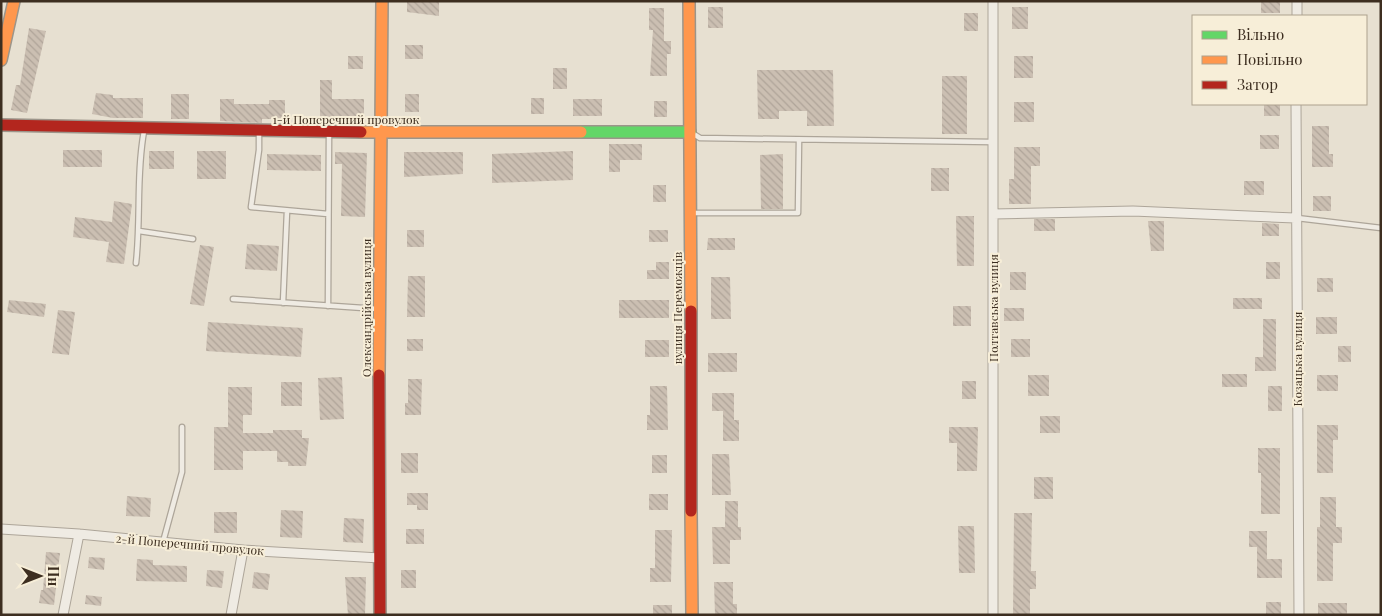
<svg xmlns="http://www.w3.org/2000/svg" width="1382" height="616" font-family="'Playfair Display',serif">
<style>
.building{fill:url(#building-back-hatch)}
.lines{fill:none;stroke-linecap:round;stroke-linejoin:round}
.lane-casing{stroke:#ada599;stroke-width:7}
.street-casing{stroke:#ada599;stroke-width:11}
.fast-casing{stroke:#9c958a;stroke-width:14}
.slow-casing{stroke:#9c958a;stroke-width:14}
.jam-casing{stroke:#9c958a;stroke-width:14}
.lane{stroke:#efebe3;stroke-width:4.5}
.street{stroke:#efebe3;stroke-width:9}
.fast{stroke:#63d668;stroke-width:11}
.slow{stroke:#ff974d;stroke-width:11}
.jam{stroke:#b3261e;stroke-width:11}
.labels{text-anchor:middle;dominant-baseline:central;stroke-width:4;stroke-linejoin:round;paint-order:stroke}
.street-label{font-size:12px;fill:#3d2e20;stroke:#f7eed8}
</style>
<defs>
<pattern id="building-back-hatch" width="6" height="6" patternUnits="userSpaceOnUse" patternTransform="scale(1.25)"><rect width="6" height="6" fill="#cbbfb2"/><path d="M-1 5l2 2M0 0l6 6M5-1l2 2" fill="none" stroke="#afa499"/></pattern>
</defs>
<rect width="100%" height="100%" fill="#e7e0d1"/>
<path class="building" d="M407 1H439V16L407 12Z
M1261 1H1280V13H1261Z
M708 7H723V28H708Z
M1012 7H1028V29H1012Z
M649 8H664V41H671V54H667V76H650L653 30H649Z
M964 13H978V31H964Z
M29 28 46 31 27 113 11 110 16 85H20Z
M405 45H423V59H405Z
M348 56H363V69H348Z
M1014 56H1033V78H1014Z
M553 68H567V89H553Z
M757 70H833L834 126H807V111H779V119H758Z
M942 76H967V134H942Z
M320 80H332V99H364V118L320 119Z
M96 93 113 95V98H143V118H113L92 114Z
M171 94H189V119H171Z
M405 94H419V112H405Z
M531 98H544V114H531Z
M220 99H234V104H269V100H285V119H262V123L220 121Z
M573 99H602V116H573Z
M654 101H667V117H654Z
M1014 102H1034V122H1014Z
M1264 104H1280V116H1264Z
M1312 126H1329V154H1333V167H1312Z
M1260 135H1279V149H1260Z
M609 144H642V160H620V172H609Z
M1014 147H1040V166H1031V204H1009V179H1014Z
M63 150H102V167H63Z
M149 151H174V169H149Z
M197 151H226V179H197Z
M573 151V180L492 183V154Z
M335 152 367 153 365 217 341 216 342 164H335Z
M404 152H463V174L404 177Z
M267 154 321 155V171L267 170Z
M783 154V209H761L760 155Z
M931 168H949V191H931Z
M1244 181H1264V195H1244Z
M653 185H666V202H653Z
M1313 196H1331V211H1313Z
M114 201 132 204 124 264 106 262 109 242 73 237 75 217 112 222Z
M956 216H974V266H957Z
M1034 219H1055V231H1034Z
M1148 221H1164V251H1151Z
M1262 223 1279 224V236H1262Z
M407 230H424V247H407Z
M649 230H668V242H649Z
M708 238H735V250H707Z
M247 244 279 246 277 271 245 269Z
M200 245 214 247 204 306 190 304Z
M656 262H669V279H647V270H656Z
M1266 262H1280V279H1266Z
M1010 272H1026V290H1010Z
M408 276H425V317H407Z
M711 277H730L731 319H711Z
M1317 278H1333V292H1317Z
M1233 298H1262V309H1233Z
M9 300 46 304 44 317 7 312Z
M619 300H669V318H619Z
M953 306H971V326H953Z
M1004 308H1024V321H1004Z
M58 310 75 312 69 355 52 353Z
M1316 317H1337V334H1316Z
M1263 319H1276V371H1255V357H1263Z
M208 322 303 328 301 357 206 351Z
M407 339H423V351H407Z
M1011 339H1030V357H1011Z
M645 340H669V357H645Z
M1338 346H1351V362H1338Z
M708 353H737V372H708Z
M1222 374H1247V387H1222Z
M1028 375H1049V396H1028Z
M1317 375H1338V391H1317Z
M342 377 344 419 320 420 318 378Z
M408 379H422L421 415H405V403H408Z
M962 381H976V399H962Z
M281 382H302V406H281Z
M650 386H667L668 430H647V415H650Z
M1268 386H1282V411H1268Z
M228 387H252V415H243V433H273V430H302V438H309L306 466H288V462H277V451H243V470H214V427H228Z
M712 393H734V420H739V441H723V411H712Z
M1040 416H1060V433H1040Z
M1317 425H1338V440H1333V473H1317Z
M949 427H978L977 471H957V443H949Z
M1258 448H1280V514H1261V473H1258Z
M401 453H418V473H401Z
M712 454H729L731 495H712Z
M652 455H667V473H652Z
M1034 477H1053V499H1034Z
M407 493H428V510H417V505H407Z
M649 494H668V510H649Z
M127 496 151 498 150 517 126 516Z
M1320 497H1336V527H1342V543H1333V581H1317V527H1320Z
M725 501H738V527H741V540H730V564H713L712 527H725Z
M281 510 303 511 302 538 280 537Z
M214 512H237V533H214Z
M1014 513H1032L1031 571H1036V589H1030V615H1013Z
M344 518 364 519 363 543 343 542Z
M958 526H974L975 573H959Z
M406 529H424V544H406Z
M655 530H672L671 582H650V568H655Z
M1249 531H1267V559H1282V578H1257V547H1249Z
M46 552 60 553 54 605 39 603 41 590H43Z
M89 557 105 558 104 570 88 568Z
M137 559 153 560V565L187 566V582L136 581Z
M207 570 224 571 222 588 206 586Z
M401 570H416V588H401Z
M254 572 270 574 268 590 252 588Z
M345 577H366L365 615H348Z
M714 582H733V604H737V615H715Z
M86 595 102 597 101 606 85 604Z
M1266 602H1281V615H1266Z
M1318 603H1347V615H1318Z
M653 605H672V615H653Z"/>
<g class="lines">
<g class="lane-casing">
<path id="lane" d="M692 133 700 138 992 142
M259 134V150L251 207 328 214
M692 213H798L799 140
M1297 218 1381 228
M139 231 193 239
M136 263C141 219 136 175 144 131
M233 299 378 309
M283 303 287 211
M328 306 329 134
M163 542 182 472V427"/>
</g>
<g class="street-casing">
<path id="street" d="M1297 16V1
M1296 104 1299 615
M993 214 1133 211 1295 218
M1 529 79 534 243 550 380 558
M63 615 79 534
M231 615 243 550
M993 615V1"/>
</g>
<g class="fast-casing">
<path id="fast" d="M581 132H690"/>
</g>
<g class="slow-casing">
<path id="slow" d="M689 1 691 311
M1 60 14 1
M361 132H581
M379 375 382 1
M691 511 692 615"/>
</g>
<g class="jam-casing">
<path id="jam" d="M1 125 361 132
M691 311V511
M379 375 380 615"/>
</g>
<use href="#lane" class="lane"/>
<use href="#street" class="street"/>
<use href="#fast" class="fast"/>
<use href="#slow" class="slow"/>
<use href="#jam" class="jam"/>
</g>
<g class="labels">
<g class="street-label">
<text x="346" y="119">1-й Поперечний провулок</text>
<text transform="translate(366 308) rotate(-90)">Олександрійська вулиця</text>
<text transform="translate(677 308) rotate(-90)">вулиця Переможців</text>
<text transform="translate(993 308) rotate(-90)">Полтавська вулиця</text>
<text transform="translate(1297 359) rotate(-90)">Козацька вулиця</text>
<text transform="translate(190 544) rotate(5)">2-й Поперечний провулок</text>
</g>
</g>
<rect width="1382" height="616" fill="none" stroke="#3d2e20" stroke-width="5"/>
<rect x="1192" y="15" width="175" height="90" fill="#f7eed8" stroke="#ada18e"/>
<rect x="1202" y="31" width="25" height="8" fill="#63d668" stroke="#ada18e"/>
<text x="1237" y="40" font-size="15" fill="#3d2e20">Вільно</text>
<rect x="1202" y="56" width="25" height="8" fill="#ff974d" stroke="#ada18e"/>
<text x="1237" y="65" font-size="15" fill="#3d2e20">Повільно</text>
<rect x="1202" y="81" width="25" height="8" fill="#b3261e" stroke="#ada18e"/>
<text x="1237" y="90" font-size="15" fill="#3d2e20">Затор</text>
<g transform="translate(40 576) rotate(90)" stroke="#f7eed8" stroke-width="4" paint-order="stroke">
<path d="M0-4L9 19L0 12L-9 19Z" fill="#3d2e20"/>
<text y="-8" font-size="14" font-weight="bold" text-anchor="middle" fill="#3d2e20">Пн</text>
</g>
</svg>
